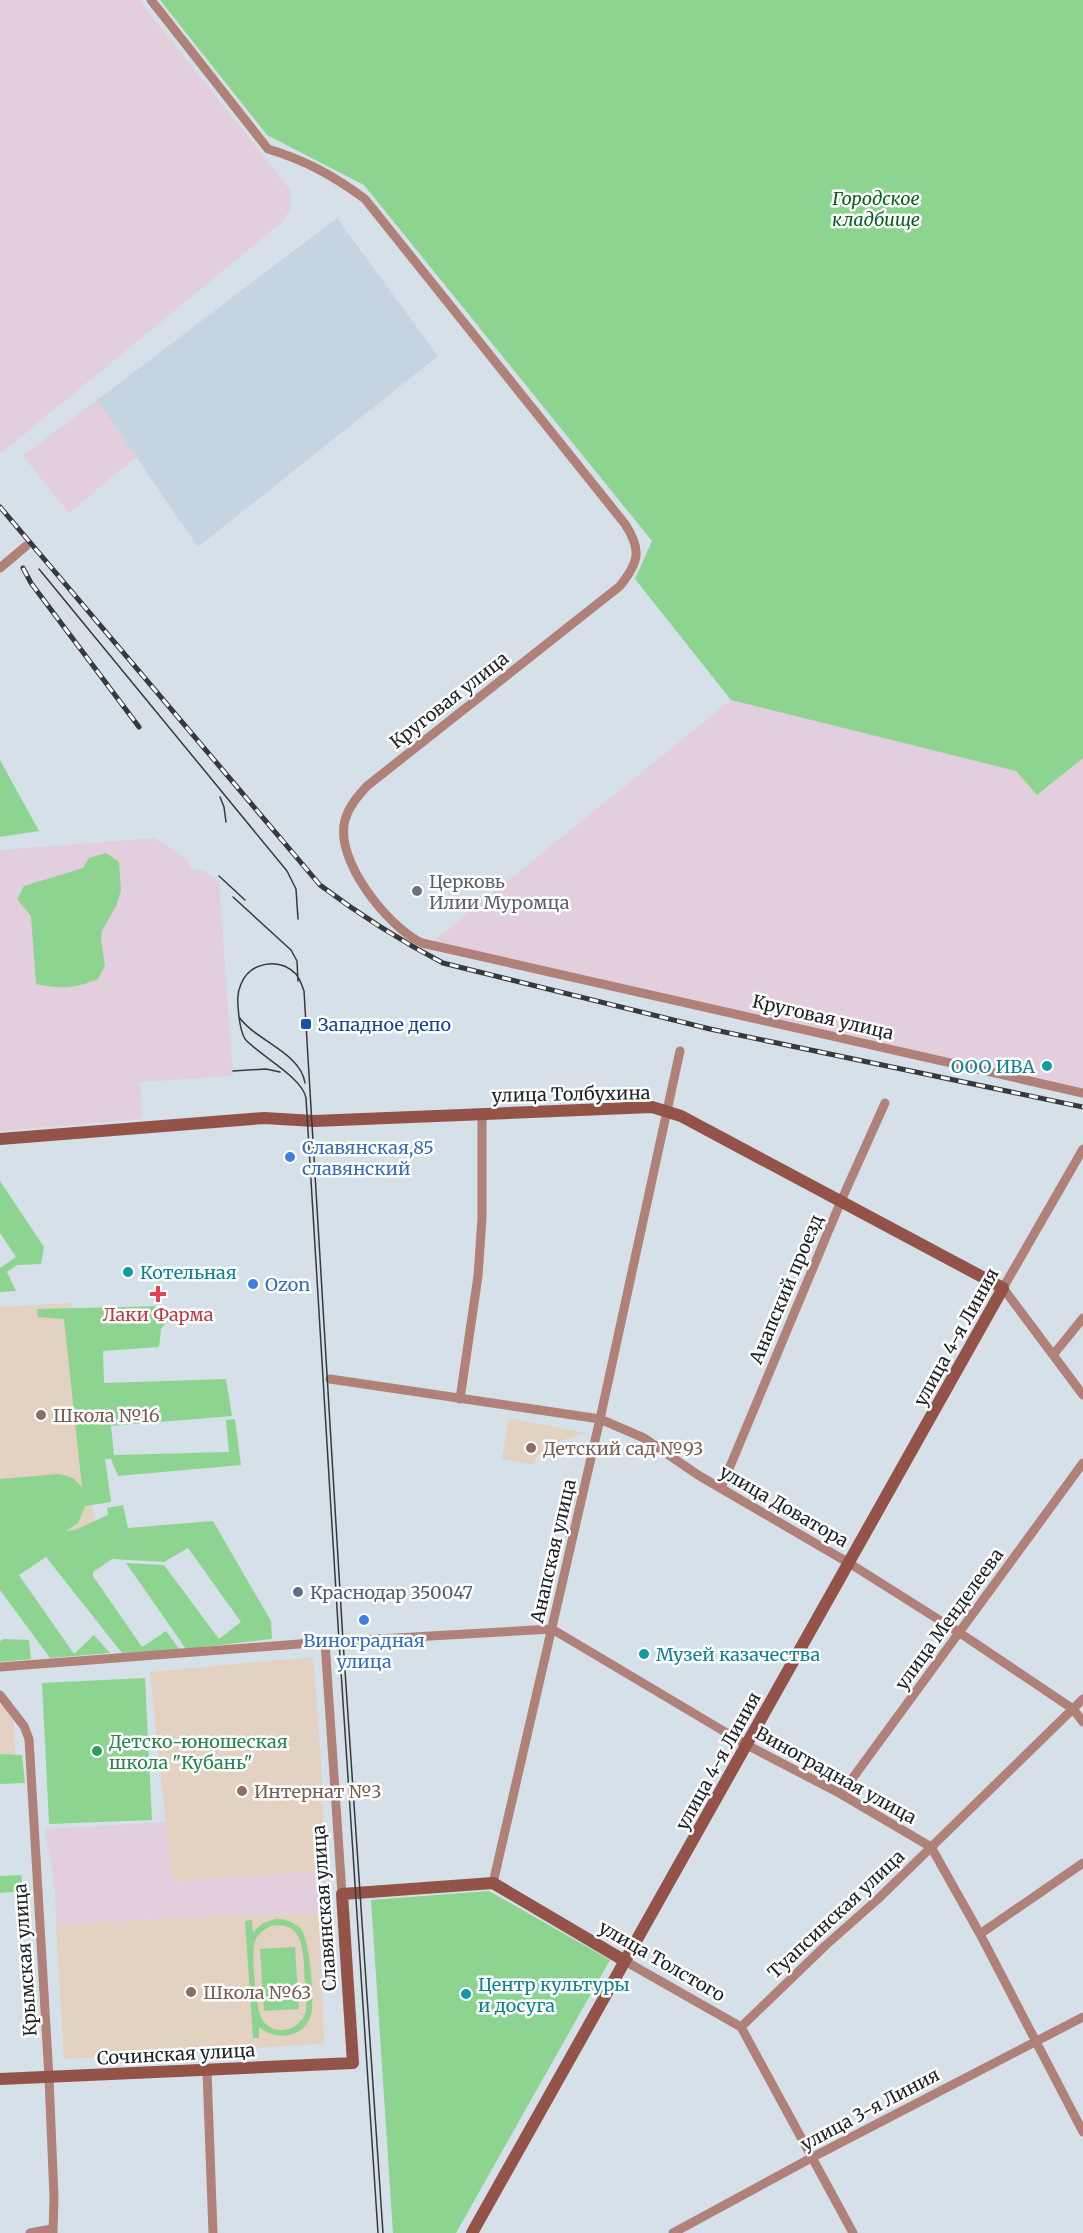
<svg xmlns="http://www.w3.org/2000/svg" width="1083" height="2233" font-family="Merriweather,serif">
<style>
.built{fill:#c4d4e0}
.industrial{fill:#e2cedd}
.education{fill:#e3d1c1}
.green{fill:#8dd491;fill-rule:evenodd}
.lines{fill:none;stroke-linecap:round;stroke-linejoin:round}
.street{stroke:#af8179;stroke-width:9}
.secondary{stroke:#935349;stroke-width:12}
.tram{stroke:#363a3e;stroke-width:1.5}
.rail-casing{stroke:#363a3e;stroke-width:5}
.rail{stroke:#fff;stroke-width:3;stroke-dasharray:9;stroke-linecap:butt}
.worship-dot{fill:#6b7280;stroke:#fff;stroke-width:2}
.transit-dot{fill:#1a4fb4;stroke:#fff;stroke-width:2}
.culture-dot{fill:#0f9aa8;stroke:#fff;stroke-width:2}
.shop-dot{fill:#3f7fe0;stroke:#fff;stroke-width:2}
.health-dot{fill:#e0444e;stroke:#fff;stroke-width:2}
.education-dot{fill:#8d6e63;stroke:#fff;stroke-width:2}
.service-dot{fill:#5c6f8a;stroke:#fff;stroke-width:2}
.leisure-dot{fill:#2e9e5b;stroke:#fff;stroke-width:2}
.labels{text-anchor:middle;dominant-baseline:central;stroke-width:5;stroke-linejoin:round;paint-order:stroke}
.park-label{font-size:18px;font-style:italic;fill:#07601c;stroke:#fff}
.street-label{font-size:18px;fill:#1d2124;stroke:#fff}
.worship-label{font-size:18px;fill:#5b616d;stroke:#fff;text-anchor:start}
.transit-label{font-size:18px;fill:#164399;stroke:#fff;text-anchor:start}
.culture-label{font-size:18px;fill:#0d838f;stroke:#fff;text-anchor:start}
.shop-label{font-size:18px;fill:#366cbe;stroke:#fff;text-anchor:start}
.health-label{font-size:18px;fill:#be3a42;stroke:#fff}
.education-label{font-size:18px;fill:#785e54;stroke:#fff;text-anchor:start}
.service-label{font-size:18px;fill:#4e5e75;stroke:#fff;text-anchor:start}
.leisure-label{font-size:18px;fill:#27864d;stroke:#fff;text-anchor:start}
</style>
<rect width="100%" height="100%" fill="#d6e0e8"/>
<path class="built" d="M337 218 438 356 198 547 97 400Z"/>
<path class="industrial" d="M0 0H139L291 191 290 210 280 224 0 454Z
M97 400 136 457 69 513 23 456Z
M731 700 1016 771 1037 795 1083 758V1098L425 948Z
M155 838 187 859 191 869 204 871 219 882 233 1076 140 1082 142 1119 0 1131V850Z
M166 1822 172 1881 325 1871 328 1913 176 1918 56 1925 55 1888 45 1829Z"/>
<path class="education" d="M71 1303 95 1531 0 1541V1307Z
M509 1418 586 1433 560 1441 555 1454 537 1455 534 1465 502 1459Z
M313 1657 321 1759 325 1871 172 1881 150 1672Z
M0 1701 13 1718 16 1771 0 1772Z
M328 1913 329 1939 320 1940 324 2044 64 2059 56 1925 176 1918Z"/>
<path class="green" d="M160 0H1083V758L1037 795 1016 771 731 700 635 579 652 541 364 185 267 135Z
M0 760 39 831 0 837Z
M106 853 119 862 121 890 117 904 102 931 101 940 105 966 98 979C73 989 62 989 36 984L31 916 17 899 24 886 83 868 89 858Z
M0 1181 44 1247 41 1264 17 1265 7 1272 16 1291 0 1292V1268L16 1257 0 1233Z
M161 1306 168 1321 161 1329 159 1347 103 1351 104 1383 226 1379 232 1416 111 1426 114 1455 229 1452 226 1420 235 1419 241 1465 118 1476 111 1459H105L111 1502 85 1506 78 1523 66 1531 75 1530 108 1515 107 1508 123 1505 128 1528 213 1521 271 1621 272 1639 186 1649 126 1563 164 1565 219 1639 241 1622 188 1548 164 1562 112 1559 93 1572V1576L142 1647 166 1631 180 1650 122 1653 46 1557 19 1575 74 1654 94 1635 110 1653 50 1658 0 1590V1479L59 1474 73 1478 82 1487 64 1319 38 1317 37 1309Z
M4 1639 29 1640 31 1659 0 1662V1641Z
M145 1678 152 1820 49 1824 42 1683Z
M0 1754 22 1755 25 1783 0 1784Z
M21 1875 24 1891 0 1893V1876Z
M489 1891 610 1960 456 2233H393L371 1900Z
M276 1919C286 1919 294 1922 301 1929 310 1940 315 2001 311 2015 303 2039 276 2041 259 2027V2038H253L245 1921 252 1920 253 1932 263 1923ZM271 1926C307 1920 303 1958 305 1982 305 1992 308 2004 305 2014 298 2031 276 2036 264 2022 255 2013 251 1954 255 1941 258 1934 264 1929 271 1926Z
M295 1947 299 2009 264 2011 260 1949Z"/>
<g class="lines">
<path class="street" d="M151 0 268 149C305 160 334 176 365 199L625 524C642 550 639 562 620 586L367 786C358 796 349 806 345 820 334 860 388 927 422 943L1083 1093
M0 568 26 546
M1083 1149 1003 1288 1083 1395
M1053 1355 1083 1318
M330 1379 600 1419 644 1438 698 1475 849 1563 960 1633 1073 1709 1083 1722
M460 1399 478 1276 482 1218V1114
M721 1488 841 1201 885 1103
M325 1642 342 1894
M0 1667 325 1642 552 1629 747 1745 841 1794 931 1847 980 1934 1083 2132
M0 1695 24 1726 29 1739 49 2078 54 2197 53 2233
M841 1794 1083 1463
M493 1883 600 1419 680 1051
M980 1934 1083 1863
M625 1961 741 2027 853 2233
M741 2027 826 1945 878 1899 1083 1699
M207 2071 213 2233
M30 2233 52 2229
M673 2233 813 2157 1083 2017"/>
<path class="secondary" d="M0 1139 264 1118 314 1121 652 1107 681 1116 1003 1288 472 2233
M0 2079 353 2063 342 1894 493 1883 625 1961"/>
<path class="tram" d="M39 569 287 871 296 889 298 919
M220 797 224 807 226 822
M219 876 245 900
M233 897 291 950 297 961 298 981
M239 1017C256 1041 301 1053 305 1083
M233 1071 266 1069 280 1072
M378 2233 339 1641 306 1098C302 1077 260 1056 245 1039 241 1032 240 1025 239 1017 238 1006 236 995 241 984 250 962 279 957 296 974 300 979 302 985 304 991L343 1641 383 2233"/>
<g class="rail-casing">
<path id="rail" d="M0 507 320 885C360 915 399 940 443 963L710 1029 1083 1107
M23 568 31 583 139 727"/>
</g>
<use href="#rail" class="rail"/>
</g>
<circle class="worship-dot" cx="417" cy="891" r="6"/>
<rect class="transit-dot" x="300" y="1018" width="12" height="12" rx="3"/>
<g class="culture-dot">
<circle cx="1047" cy="1066" r="6"/>
<circle cx="128" cy="1272" r="6"/>
<circle cx="644" cy="1654" r="6"/>
<circle cx="466" cy="1994" r="6"/>
</g>
<g class="shop-dot">
<circle cx="290" cy="1157" r="6"/>
<circle cx="253" cy="1284" r="6"/>
<circle cx="364" cy="1620" r="6"/>
</g>
<path class="health-dot" d="M155 1285h6v6h6v6h-6v6h-6v-6h-6v-6h6z"/>
<g class="education-dot">
<circle cx="41" cy="1415" r="6"/>
<circle cx="531" cy="1448" r="6"/>
<circle cx="242" cy="1791" r="6"/>
<circle cx="191" cy="1992" r="6"/>
</g>
<circle class="service-dot" cx="298" cy="1592" r="6"/>
<circle class="leisure-dot" cx="97" cy="1751" r="6"/>
<g class="labels">
<g class="park-label">
<text x="876" y="198">Городское<tspan x="876" dy="21">кладбище</tspan></text>
</g>
<g class="street-label">
<text transform="translate(449 700) rotate(-38)">Круговая улица</text>
<text transform="translate(823 1017) rotate(13)">Круговая улица</text>
<text transform="translate(571 1094) rotate(-1)">улица Толбухина</text>
<text transform="translate(786 1289) rotate(-67)">Анапский проезд</text>
<text transform="translate(956 1337) rotate(-61)">улица 4-я Линия</text>
<text transform="translate(784 1506) rotate(30)">улица Доватора</text>
<text transform="translate(553 1551) rotate(-77)">Анапская улица</text>
<text transform="translate(949 1619) rotate(-54)">улица Менделеева</text>
<text transform="translate(718 1761) rotate(-61)">улица 4-я Линия</text>
<text transform="translate(836 1775) rotate(29)">Виноградная улица</text>
<text transform="translate(324 1908) rotate(-94)">Славянская улица</text>
<text transform="translate(836 1914) rotate(-43)">Туапсинская улица</text>
<text transform="translate(25 1960) rotate(-94)">Крымская улица</text>
<text transform="translate(662 1961) rotate(30)">улица Толстого</text>
<text transform="translate(176 2054) rotate(-3)">Сочинская улица</text>
<text transform="translate(870 2109) rotate(-28)">улица 3-я Линия</text>
</g>
<g class="worship-label">
<text x="429" y="881">Церковь<tspan x="429" dy="21">Илии Муромца</tspan></text>
</g>
<g class="transit-label">
<text x="318" y="1024">Западное депо</text>
</g>
<g class="culture-label">
<text x="1035" y="1066" text-anchor="end">ООО ИВА</text>
<text x="140" y="1272">Котельная</text>
<text x="656" y="1654">Музей казачества</text>
<text x="478" y="1984">Центр культуры<tspan x="478" dy="21">и досуга</tspan></text>
</g>
<g class="shop-label">
<text x="302" y="1147">Славянская,85<tspan x="302" dy="21">славянский</tspan></text>
<text x="265" y="1284">Ozon</text>
<text x="364" y="1640" text-anchor="middle">Виноградная<tspan x="364" dy="21">улица</tspan></text>
</g>
<g class="health-label">
<text x="158" y="1314">Лаки Фарма</text>
</g>
<g class="education-label">
<text x="53" y="1415">Школа №16</text>
<text x="543" y="1448">Детский сад №93</text>
<text x="254" y="1791">Интернат №3</text>
<text x="203" y="1992">Школа №63</text>
</g>
<g class="service-label">
<text x="310" y="1592">Краснодар 350047</text>
</g>
<g class="leisure-label">
<text x="109" y="1741">Детско-юношеская<tspan x="109" dy="21">школа "Кубань"</tspan></text>
</g>
</g>
</svg>
